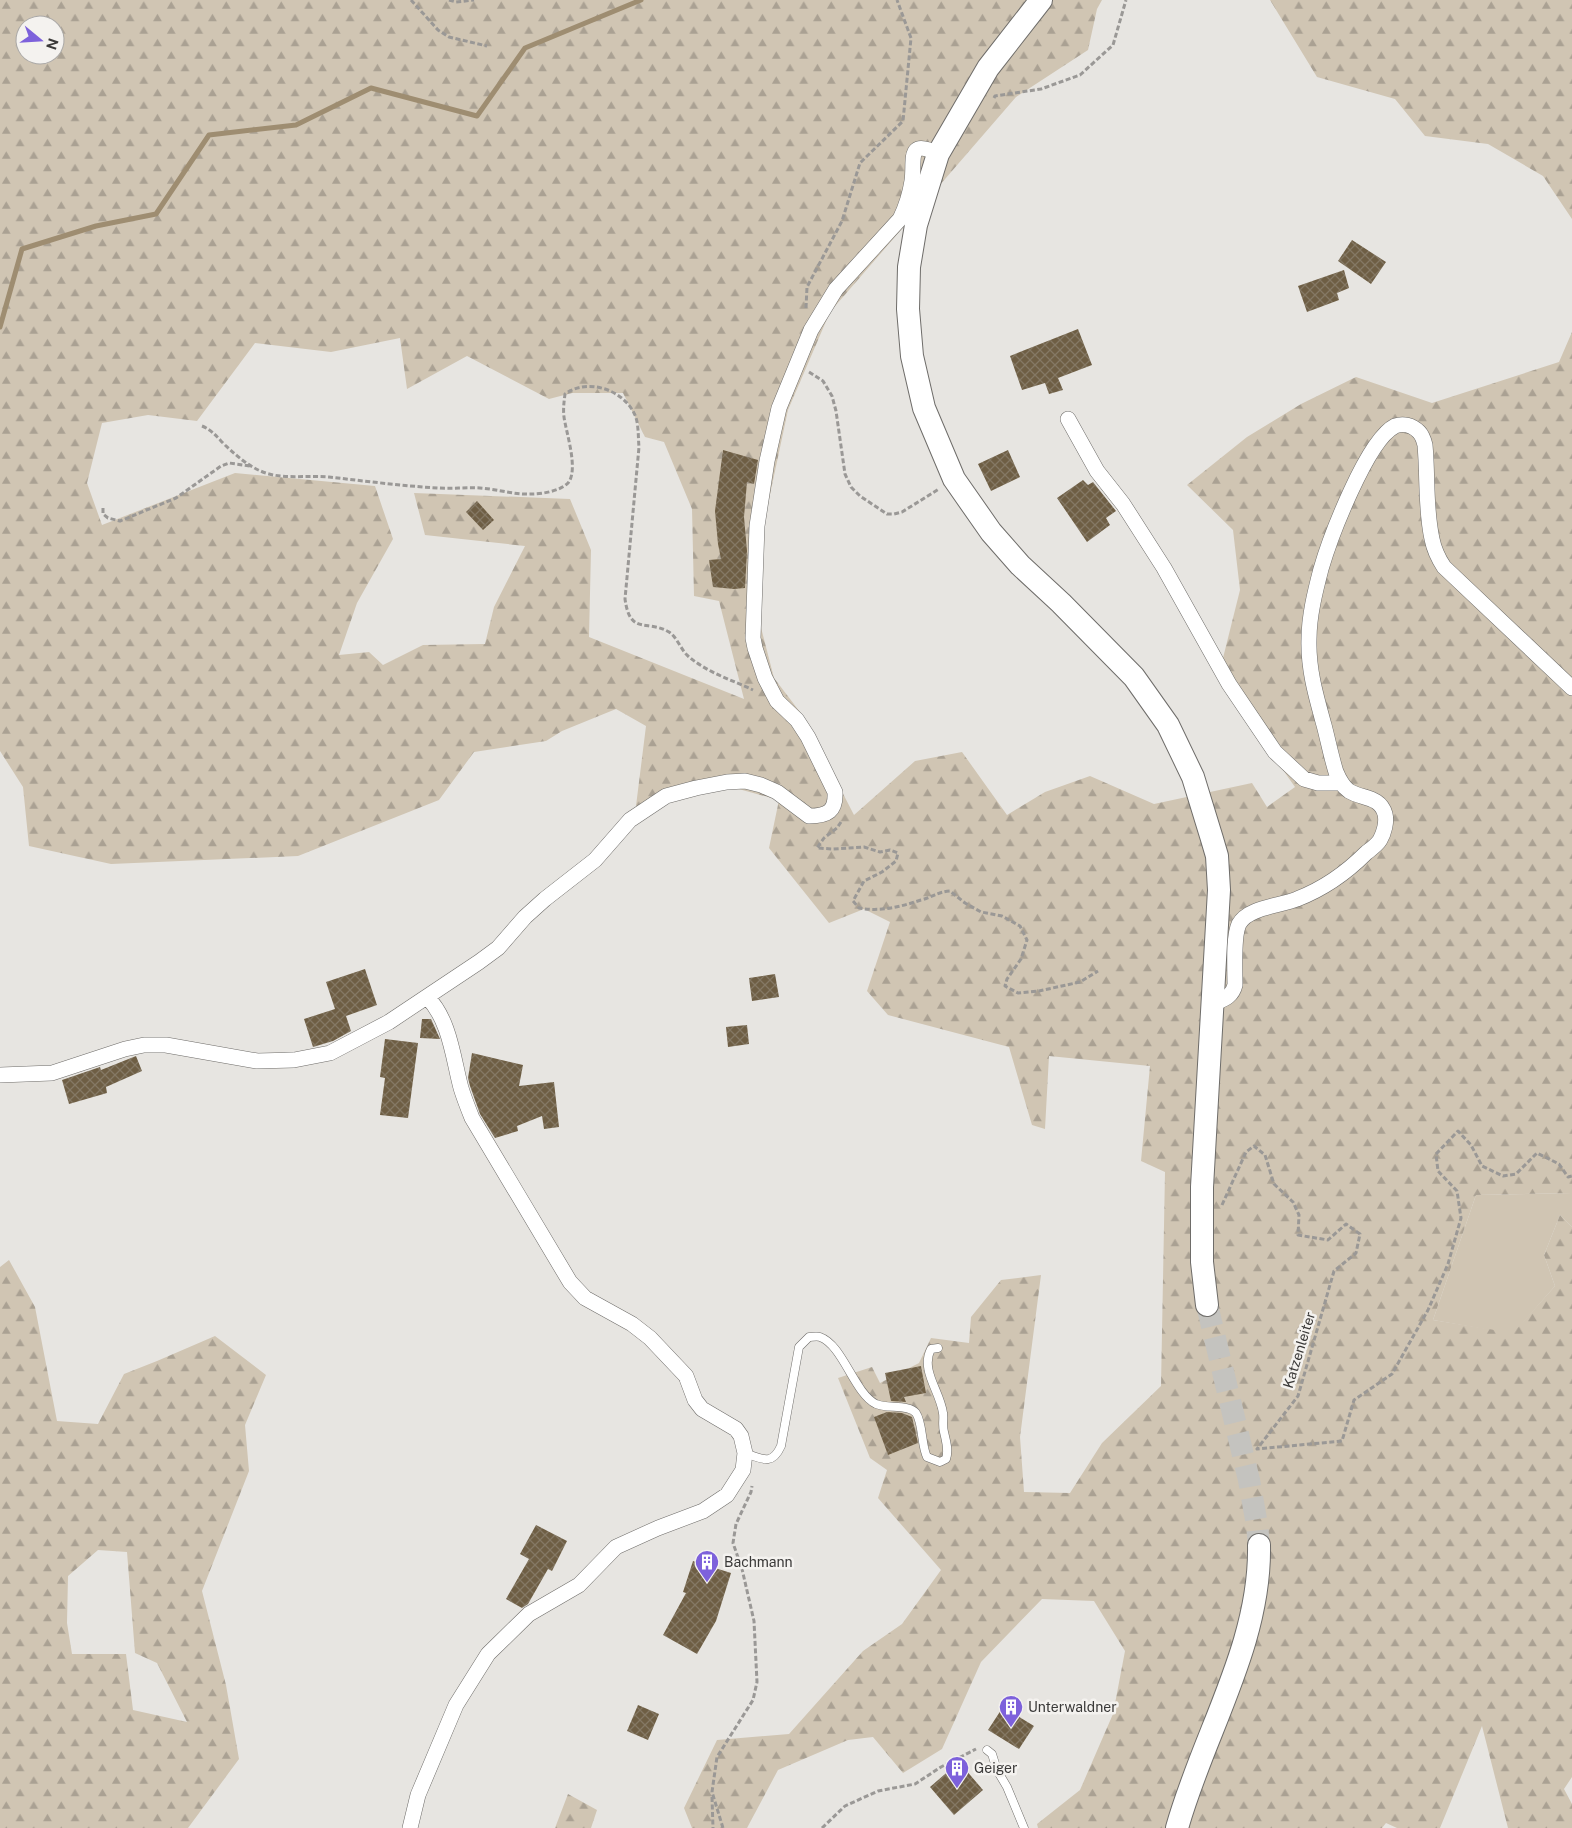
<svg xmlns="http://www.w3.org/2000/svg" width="1572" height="1828" font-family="'Public Sans',sans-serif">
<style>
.grass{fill:#d0c5b3}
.forest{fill:url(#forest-firs);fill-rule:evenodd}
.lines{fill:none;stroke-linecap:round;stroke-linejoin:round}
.stream{stroke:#9e8d71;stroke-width:5}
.building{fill:url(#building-cross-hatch)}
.secondary-tunnel{stroke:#c4c3bf;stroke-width:22;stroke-dasharray:22 11;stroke-linecap:butt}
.lane-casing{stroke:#6e6c69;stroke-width:9}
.street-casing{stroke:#6e6c69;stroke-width:16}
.secondary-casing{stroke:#6e6c69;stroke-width:24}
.path{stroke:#9a9896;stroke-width:3;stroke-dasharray:5 2.5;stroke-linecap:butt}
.lane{stroke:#fff;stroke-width:8}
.street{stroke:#fff;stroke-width:15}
.secondary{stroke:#fff;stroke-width:22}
.labels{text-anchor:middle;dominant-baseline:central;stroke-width:5;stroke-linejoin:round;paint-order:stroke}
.street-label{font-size:14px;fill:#3a3938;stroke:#f4f2ef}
.poi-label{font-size:14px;fill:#3a3938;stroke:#f4f2ef;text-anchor:start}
</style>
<defs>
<pattern id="forest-firs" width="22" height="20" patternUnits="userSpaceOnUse" patternTransform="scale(1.25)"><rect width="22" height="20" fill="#d0c5b3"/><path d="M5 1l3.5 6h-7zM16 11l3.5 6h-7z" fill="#aaa193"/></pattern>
<pattern id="building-cross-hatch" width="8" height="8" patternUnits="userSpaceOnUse" patternTransform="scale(1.25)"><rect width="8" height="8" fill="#6e5e44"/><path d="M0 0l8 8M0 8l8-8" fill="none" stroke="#847864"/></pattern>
</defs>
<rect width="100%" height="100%" fill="#e7e5e1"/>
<path class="grass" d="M1572 1193V1227L1560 1215 1544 1255 1555 1286 1513 1334 1433 1320 1476 1195Z"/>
<path class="forest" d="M0 0H1102L1097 9 1088 50 1016 97 830 312 788 410 765 518 758 616 774 678 803 716 854 815 915 761 962 752 1007 815 1045 792 1090 776 1154 804 1252 783 1267 807 1295 787 1247 719 1219 674 1240 590 1233 530 1187 485 1247 437 1301 404 1356 377 1432 403 1559 362 1572 332V1193L1476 1195 1433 1320 1513 1333 1555 1286 1544 1255 1560 1215 1572 1227V1777L1564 1789 1572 1804V1828H1508L1482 1726 1440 1828H1397L1386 1823 1382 1828H1038L1037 1824 1080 1790 1113 1714 1125 1651 1094 1601 1042 1599 981 1662 942 1749 903 1773 873 1737 848 1740 778 1770 747 1828H692L684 1808 717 1740 789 1734 863 1651 902 1624 941 1570 878 1498 887 1470 870 1458 838 1378 872 1367 880 1383 919 1363 931 1338 969 1343 971 1317 1001 1280 1041 1275 1020 1437 1024 1492 1070 1493 1102 1443 1161 1386 1165 1172 1141 1161 1150 1066 1049 1056 1045 1129 1032 1125 1009 1047 888 1015 867 991 890 922 864 909 829 923 769 848 779 800 735 788 674 797 636 806 646 726 616 709 562 731 546 741 474 752 439 800 298 856 111 864 29 846 23 787 0 751ZM25 25H55V55H25ZM400 338 407 389 467 356 549 399 572 393H623L645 437 664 442 692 509 694 596 719 601 744 699 589 637 591 550 570 499 414 493 425 535 525 546 494 607 485 644 423 645 383 665 369 652 339 655 357 603 393 539 375 486 235 473 102 525 87 483 102 423 148 415 197 421 255 343 331 352Z
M1270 0H1572V219L1543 176 1488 144 1425 136 1395 99 1317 77Z
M9 1260 35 1307 57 1421 98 1424 124 1374 157 1361 215 1336 266 1375 245 1425 249 1471 202 1591 226 1685 239 1759 188 1828H0V1267ZM98 1550 127 1552 135 1653 157 1663 187 1722 133 1710 126 1654H72L67 1623 68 1576Z
M568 1794 597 1810 591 1828H555Z"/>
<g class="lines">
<path class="stream" d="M0 327 22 249 96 226 156 214 209 135 296 125 371 88 477 116 525 48 641 0"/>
</g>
<path class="building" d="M1352 240 1386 262 1371 284 1338 261Z
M1344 270 1349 288 1337 293 1339 300 1307 312 1298 286Z
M1078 329 1092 365 1058 378 1063 390 1049 394 1045 383 1022 390 1010 356Z
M723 450 758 460 754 484 747 482 744 517 747 551 745 588 734 589 713 587 709 560 721 559 718 544 715 511Z
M1008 450 1020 477 991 491 978 464Z
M1083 480 1088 485 1093 482 1116 511 1106 518 1110 525 1087 542 1057 498Z
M477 501 494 520 483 530 466 512Z
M365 969 377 1005 346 1016 351 1031 333 1041 313 1047 304 1019 335 1009 326 982Z
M775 974 779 997 752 1001 749 978Z
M422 1019H431L440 1039 420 1038Z
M747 1025 749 1044 728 1047 726 1027Z
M385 1039 418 1043 408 1118 380 1115 385 1078 380 1077Z
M472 1053 523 1065 519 1086 554 1082 559 1127 544 1129 542 1116 517 1126 518 1131 495 1138 480 1114 470 1086 468 1078Z
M136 1056 142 1071 106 1087 107 1093 69 1104 62 1080 100 1067 101 1070Z
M921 1366 926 1393 904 1397 906 1402 891 1401 885 1373Z
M887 1412 902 1413 912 1417 918 1443 888 1455 874 1417Z
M536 1525 567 1541 552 1571 548 1569 528 1604 522 1608 506 1599 529 1559 520 1554Z
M693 1561 731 1573 716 1621 697 1654 663 1635 686 1593 683 1592Z
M638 1705 659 1714 648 1740 627 1731Z
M1003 1707 1034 1726 1019 1749 988 1730Z
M959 1762 983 1790 954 1815 930 1787Z"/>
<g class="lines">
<path class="secondary-tunnel" d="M1207 1305 1249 1480 1257 1525 1259 1545"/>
<g class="lane-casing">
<path id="lane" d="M745 1453C762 1459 772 1466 781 1446L799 1347 809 1337C812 1337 817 1336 820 1337 843 1345 854 1393 876 1404 887 1409 909 1404 916 1413 923 1423 921 1445 927 1457L940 1462 946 1459C949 1450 946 1441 944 1432 942 1425 944 1419 943 1413 940 1391 920 1370 931 1349L938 1348
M987 1750 992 1754 997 1770 1007 1787 1024 1828"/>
</g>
<g class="street-casing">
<path id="street" d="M1068 419 1097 471 1123 504 1164 568 1229 684 1275 752 1304 779 1318 783H1341
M1213 1004C1224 999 1232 997 1235 985 1235 971 1233 936 1239 924 1248 907 1281 906 1297 899 1323 889 1346 873 1366 853 1371 849 1377 845 1380 840 1384 833 1387 822 1385 814 1380 796 1362 799 1349 791 1342 786 1339 779 1336 772 1331 756 1328 740 1324 725 1316 696 1308 669 1309 639 1309 616 1315 592 1321 569 1330 538 1367 440 1395 426 1403 423 1412 425 1419 432 1422 435 1424 441 1425 445 1428 477 1425 507 1432 539 1434 549 1438 558 1444 567L1572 688
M0 1075 52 1073 125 1049 144 1045H166L257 1061 294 1060 330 1053 389 1022 479 962 498 948 525 917 545 899 595 860 630 820 666 796 696 788 727 782 745 781 761 785 777 792 809 816C828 816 836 811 835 792L808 737 797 720 777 701 765 678 755 648 753 638 757 526 767 461 779 408 811 330 836 289 900 219C906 207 910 194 912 181 915 161 906 137 938 154
M410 1828 418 1795 456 1705 488 1654 529 1614 579 1585 616 1547 658 1528 703 1511 727 1495 743 1470 745 1453 741 1436 736 1429 702 1409 695 1400 686 1376 650 1338 632 1324 585 1298 570 1282 472 1118C468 1108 464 1098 461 1088 453 1058 450 1020 427 997"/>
</g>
<g class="secondary-casing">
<path id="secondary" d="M1041 0 988 68 938 154 916 225 909 267 908 309 912 356 924 408 954 479 991 532 1020 565 1061 603 1134 677 1168 725 1193 777 1212 839 1217 856 1219 890 1202 1187V1262L1207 1305
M1177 1828C1203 1734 1261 1645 1259 1545"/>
</g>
<path class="path" d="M411 0 438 30 449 37 487 46
M449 0 456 2 474 0
M994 98 995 96 1041 89 1080 75 1113 45 1126 0
M806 308 807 287 842 221 860 163 903 121 911 38 897 0
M809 372 823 381 832 396 836 411 845 474 851 487 860 496 887 514H894L902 512 939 489
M202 426C212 430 217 437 225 445 238 457 251 469 269 474 288 479 309 475 329 477 365 481 402 486 438 488 452 489 466 487 480 488 497 489 514 495 532 494 542 494 560 491 568 483 579 470 566 432 564 417 563 409 564 402 565 394 587 378 622 389 634 413 639 422 638 437 639 447L625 599C630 636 647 619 669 632 677 637 681 650 688 656 706 672 732 680 753 690
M103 508V514L108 518 120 521 176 498 221 466 229 463 250 466
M841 822 837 828 824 838 817 848 833 849 864 847 880 852 890 850 898 853 896 861 882 872 864 881 853 901 859 908C880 912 900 907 921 900 933 897 937 892 950 891L965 903 981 912 1002 916 1020 926 1027 940 1021 959 1007 979 1005 986 1018 993 1039 991 1080 982 1098 971
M1222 1205 1246 1152 1254 1146 1265 1155 1274 1184 1293 1202 1299 1215 1298 1235 1328 1240 1346 1224 1360 1234 1356 1253 1334 1271 1298 1396 1257 1449 1342 1441 1354 1400 1392 1374 1428 1310 1448 1264 1461 1218 1457 1191 1438 1171 1436 1154 1458 1131 1471 1145 1482 1166 1503 1176 1516 1174 1537 1153 1559 1164 1568 1177 1572 1176
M712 1797 713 1828
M723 1828 712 1792 717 1757 753 1700 757 1682 754 1621 742 1569 733 1543 736 1524 751 1492 752 1486
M822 1828 845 1806 878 1791 915 1784 941 1767 976 1749"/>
<use href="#lane" class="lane"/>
<use href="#street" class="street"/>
<use href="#secondary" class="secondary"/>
</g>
<defs>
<g id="building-pin" transform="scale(1.25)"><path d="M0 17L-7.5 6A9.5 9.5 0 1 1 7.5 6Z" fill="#7d61db" stroke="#f4f2ef"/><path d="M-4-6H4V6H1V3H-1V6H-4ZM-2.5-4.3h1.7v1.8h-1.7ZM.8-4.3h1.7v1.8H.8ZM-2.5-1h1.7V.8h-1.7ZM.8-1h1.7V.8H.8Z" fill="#fff"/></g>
</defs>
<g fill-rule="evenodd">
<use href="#building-pin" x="707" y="1562"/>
<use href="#building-pin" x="1011" y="1707"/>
<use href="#building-pin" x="957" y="1768"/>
</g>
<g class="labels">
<g class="street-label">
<text transform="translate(1299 1350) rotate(-73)">Katzenleiter</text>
</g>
<g class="poi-label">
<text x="724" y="1562">Bachmann</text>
<text x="1028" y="1707">Unterwaldner</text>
<text x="974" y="1768">Geiger</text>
</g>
</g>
<g transform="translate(40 40) rotate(108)"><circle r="24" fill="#f4f2ef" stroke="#aaa8a6"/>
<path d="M0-4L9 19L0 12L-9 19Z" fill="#7d61db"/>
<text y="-8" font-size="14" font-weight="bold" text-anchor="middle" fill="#3a3938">N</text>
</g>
</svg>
